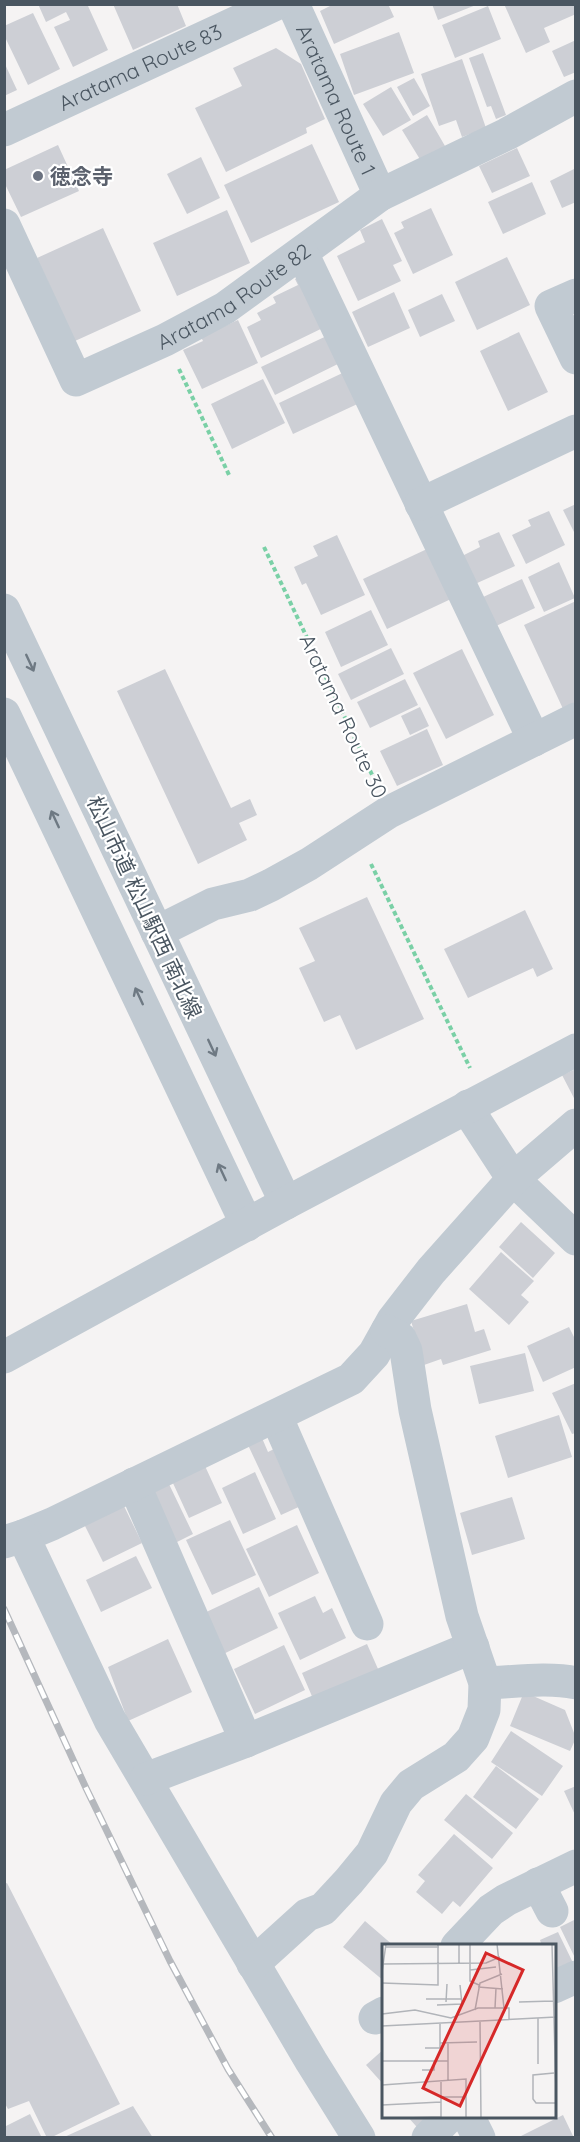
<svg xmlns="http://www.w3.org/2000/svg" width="580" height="2142" font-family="Quicksand,'Noto Sans JP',sans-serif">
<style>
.building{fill:#cdcfd5}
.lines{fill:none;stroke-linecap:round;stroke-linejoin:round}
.path{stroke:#7ad0a6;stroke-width:4;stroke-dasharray:4.5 3;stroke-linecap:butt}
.minor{stroke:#c1cad2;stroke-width:33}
.rail-casing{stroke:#b5b8bd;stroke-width:7}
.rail{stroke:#fff;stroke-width:4.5;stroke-dasharray:14;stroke-linecap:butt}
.oneway{stroke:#6e7983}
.worship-dot{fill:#6b7280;stroke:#fff;stroke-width:2}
.labels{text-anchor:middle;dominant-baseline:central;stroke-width:4.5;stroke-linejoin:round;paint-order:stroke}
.street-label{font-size:21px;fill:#4a5661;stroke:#fff}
.worship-label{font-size:21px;font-weight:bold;fill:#5b616d;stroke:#fff;text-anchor:start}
.inset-road{fill:none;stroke:#b1b4b9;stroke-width:1.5}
.view{fill:#d62828;fill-opacity:0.15;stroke:#d62828;stroke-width:3}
.inset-edge{fill:none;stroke:#4a5661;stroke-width:3}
</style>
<rect width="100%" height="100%" fill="#f5f3f3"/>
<path class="building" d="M38 4H92L88 6 108 50 73 67 54 27 70 20 66 12 46 22Z
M113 4H177L186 26 133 50Z
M334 4H388L394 17 334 44 320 11Z
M432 4H476V5L438 20Z
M504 4H574L576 14 544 28 550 42 526 53Z
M488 6 501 39 455 58 442 25Z
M33 13 60 69 28 85 4 35V26Z
M399 32 414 73 354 95 340 54Z
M576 40V72L564 77 552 51Z
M276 48 301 64 325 119 306 128 307 133 226 172 195 108 242 86 233 68Z
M483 53 506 115 496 119 491 106 487 107 469 58Z
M462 59 486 128 462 137 456 120 439 126 421 74Z
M4 62 17 90 4 96Z
M414 78 430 106 413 116 397 87Z
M391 87 411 120 383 136 363 104Z
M427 115 445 146 421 161 402 130Z
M312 144 339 202 251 243 224 185Z
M58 145 79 191 21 217 4 182V170Z
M517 148 530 176 492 193 479 166Z
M201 157 220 198 187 214 167 174Z
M576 168V202L562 208 550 181Z
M532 182 546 214 503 234 488 202Z
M431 208 453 255 413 274 394 233 404 228 401 222Z
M227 210 250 263 177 296 153 243Z
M382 219 402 261 393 265 401 281 358 301 337 256 365 242 360 230Z
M103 228 141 311 75 341 37 258Z
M507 257 530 305 477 330 455 282Z
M307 274 331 324 261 358 247 327 261 320 257 313 276 303 273 297 298 285 295 279Z
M394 292 410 328 368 347 352 312Z
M442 294 455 321 420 337 408 310Z
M238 320 258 363 202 389 183 350 203 341 201 337Z
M335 332 348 359 275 395 261 367Z
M519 332 548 392 508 411 480 351Z
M351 369 366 400 293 434 279 403Z
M263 379 285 423 232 449 211 404Z
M576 504V536L563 510Z
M549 511 565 545 526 564 512 535 531 526 528 520Z
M499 532 515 566 475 584 462 556 480 547 478 541Z
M337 535 365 595 321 615 306 583 302 585 294 567 318 556 313 546Z
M427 549 451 599 387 629 363 579Z
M559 562 575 598 544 612 528 577Z
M522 579 535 608 494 627 481 598Z
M576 601V705L564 711 524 625Z
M371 610 388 645 341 667 325 632Z
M391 648 404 674 351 700 338 674Z
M462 649 494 715 446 739 413 673Z
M165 669 231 808 250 799 257 815 239 823 247 840 198 864 117 691Z
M405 679 418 705 370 728 357 702Z
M420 707 429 726 410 735 401 716Z
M427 729 443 765 397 786 380 751Z
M367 897 424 1019 356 1050 340 1015 324 1022 299 968 315 961 299 928Z
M525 910 553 969 537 977 533 968 468 998 444 949Z
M576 1069V1102L562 1075Z
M521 1222 555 1253 533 1278 499 1247Z
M501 1252 534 1281 521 1295 529 1302 509 1325 469 1289Z
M467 1304 475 1332 484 1329 491 1350 443 1365 441 1359 424 1365 411 1321Z
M569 1327 576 1341V1367L543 1382 527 1346Z
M525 1353 534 1391 479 1404 470 1366Z
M576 1383V1433L572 1434 552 1393Z
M559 1415 572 1457 508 1478 495 1436Z
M262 1438 268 1452 276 1448 303 1505 281 1515 248 1445Z
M205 1466 222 1503 189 1518 172 1481Z
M255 1472 276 1519 243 1534 222 1488Z
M168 1482 193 1534 169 1546 144 1494Z
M512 1497 525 1539 472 1555 460 1513Z
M123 1504 142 1543 103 1562 83 1522Z
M230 1520 256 1575 212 1595 186 1540Z
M297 1525 319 1573 269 1597 246 1549Z
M136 1556 152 1588 101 1612 86 1580Z
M259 1587 278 1628 219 1656 200 1615Z
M315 1596 323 1613 332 1608 346 1638 300 1660 278 1613Z
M168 1639 192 1692 128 1721 108 1667Z
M367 1644 382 1678 317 1708 302 1673Z
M284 1645 305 1690 255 1714 234 1669Z
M524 1692 565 1710 576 1738 570 1751 510 1726Z
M511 1731 563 1766 542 1796 491 1762Z
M496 1766 539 1799 516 1829 473 1797Z
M576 1786V1817L564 1791Z
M466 1794 513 1833 492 1859 444 1820Z
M454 1834 493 1868 460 1907 453 1901 442 1914 416 1892 425 1881 418 1875Z
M7 1883 120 2104 50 2138H47L29 2101 8 2109 4 2102V1884Z
M576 1919V1960L560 1927Z
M365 1921 394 1946H384V1981L343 1947Z
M558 1932 576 1969 554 1972V1946H542L540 1940Z
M384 2049V2085L366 2065Z
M133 2106 153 2138H62Z
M30 2114 42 2138H4V2127Z
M563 2115 574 2138H517Z
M407 2116H436L424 2135Z"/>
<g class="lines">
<path class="path" d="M179 369 230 477
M264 547 375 781
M371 864 470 1068"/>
<g class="minor">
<path id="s1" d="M293 4 380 195"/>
<path id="s2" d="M4 130 276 4"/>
<path id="s3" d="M4 225 76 380 165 340 225 308 380 195 507 134 576 96"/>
<path d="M302 253 534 740"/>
<path d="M576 295 551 306 576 358"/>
<path d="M421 504 576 431"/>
<path d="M4 610 286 1203"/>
<path d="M4 714 247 1225"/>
<path d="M157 932 213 904 250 895 271 885 309 864 389 812 576 719"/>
<path d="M468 1106 474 1119 513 1179 576 1239"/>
<path d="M4 1357 286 1203 576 1050"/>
<path d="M276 1416 367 1624"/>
<path d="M134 1484 246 1741"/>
<path d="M23 1536 52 1524 351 1379 374 1354 393 1320 431 1271 513 1179 576 1125"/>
<path d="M4 1542 23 1536 110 1720 311 2061 359 2138"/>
<path d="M485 1683C513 1682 549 1677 576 1683"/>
<path d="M146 1779 246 1741 473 1647"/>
<path d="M538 1884 552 1911"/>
<path d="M457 1946 491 1910 506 1900 576 1866"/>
<path d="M253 1964 307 1915 323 1909 349 1881 372 1853 396 1803 411 1785 456 1757 473 1738 484 1710 485 1683 462 1616 415 1410 406 1351 400 1338 387 1331"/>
<path d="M554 1987 576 1977"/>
<path d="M375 2018 384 2013"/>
<path d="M465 2116 470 2120 479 2138"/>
<path d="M428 2138 449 2116"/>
</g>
<g class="rail-casing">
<path id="rail" d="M4 1609 86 1788 170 1961 228 2069 272 2138"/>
</g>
<use href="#rail" class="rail"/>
</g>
<defs><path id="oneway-shaft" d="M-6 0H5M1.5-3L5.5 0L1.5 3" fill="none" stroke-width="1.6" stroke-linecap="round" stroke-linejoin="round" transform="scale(1.5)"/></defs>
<g class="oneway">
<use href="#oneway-shaft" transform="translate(30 663) rotate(65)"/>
<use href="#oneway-shaft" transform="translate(55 819) rotate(-115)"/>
<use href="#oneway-shaft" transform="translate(139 996) rotate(-115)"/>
<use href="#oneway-shaft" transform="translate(212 1048) rotate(65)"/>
<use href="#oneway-shaft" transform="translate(222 1172) rotate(-115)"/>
</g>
<circle class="worship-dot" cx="38" cy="176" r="6"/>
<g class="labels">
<g class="street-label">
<text stroke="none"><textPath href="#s2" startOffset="150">Aratama Route 83</textPath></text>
<text stroke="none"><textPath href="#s1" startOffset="105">Aratama Route 1</textPath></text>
<text stroke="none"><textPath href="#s3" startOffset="350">Aratama Route 82</textPath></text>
<text transform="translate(344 716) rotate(65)">Aratama Route 30</text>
<text transform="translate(145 907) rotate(65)">松山市道 松山駅西 南北線</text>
</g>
<g class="worship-label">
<text x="50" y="176">徳念寺</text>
</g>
</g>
<g transform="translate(382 1944)">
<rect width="174" height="174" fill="#f5f3f3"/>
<path class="inset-road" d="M77 0V19M88 0V37L97 41M115 0 122 64H127V75M170 0 174 149M3 3H57M174 4V82M0 20 104 19 118 13M88 26 114 23M0 28 4 0M0 39 56 41V0M96 43 121 45M44 55H79M64 58 65 40M137 58 171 57M55 61 80 60 78 41M113 64 114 44M93 66 98 39 120 30M0 70 33 66 69 74 96 64H122M156 74V120M98 77 99 174M0 82 174 73M174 93V134M58 99 95 98M66 99V137M43 104H58V79M0 117H66M40 126H52V117M172 129 151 131V155L154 159H174M0 141 84 135V174M59 153H84M0 161 59 158M22 174 59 173M59 174V138"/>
<path class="view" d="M104 9 141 26 78 162 41 144Z"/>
<rect width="174" height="174" class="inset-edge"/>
</g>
<rect width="580" height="2142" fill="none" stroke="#4a5661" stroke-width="12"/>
</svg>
